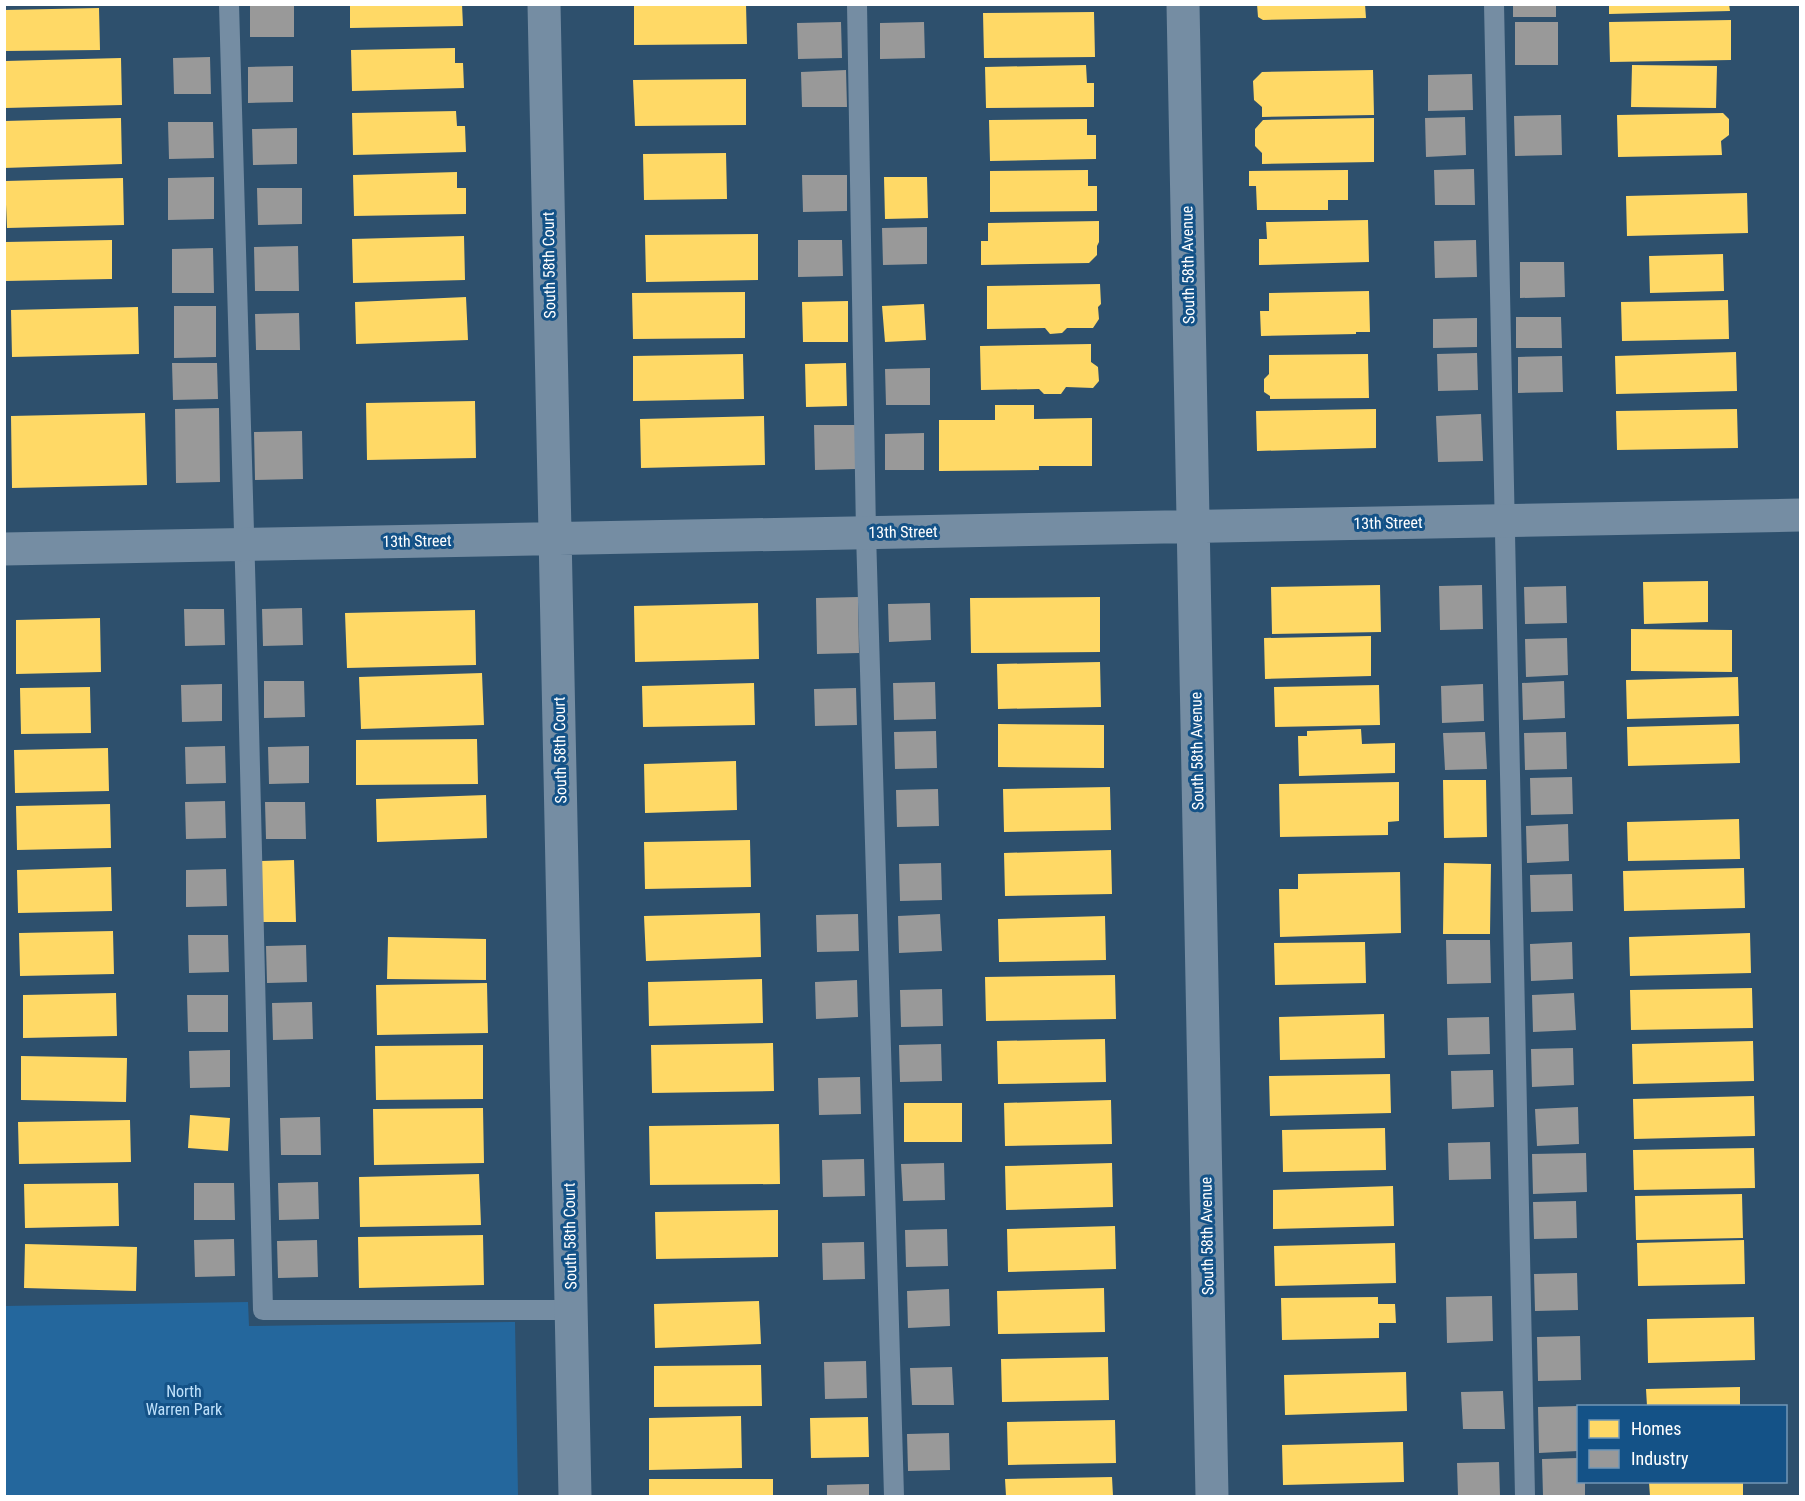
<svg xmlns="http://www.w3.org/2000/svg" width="1805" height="1501" font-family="'Roboto Condensed',sans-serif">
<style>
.green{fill:#24679d}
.homes{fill:#ffd966}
.industry{fill:#999}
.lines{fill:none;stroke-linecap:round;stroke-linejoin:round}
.service{stroke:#758da3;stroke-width:20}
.minor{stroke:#758da3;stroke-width:33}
.labels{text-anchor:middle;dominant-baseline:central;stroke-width:6;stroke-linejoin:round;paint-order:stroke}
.street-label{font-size:16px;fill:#fff;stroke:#145287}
.park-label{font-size:16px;fill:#bfe1fb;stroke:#145287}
</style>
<rect width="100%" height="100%" fill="#2e506d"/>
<path class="green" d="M248 1302 249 1326 515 1322 518 1496H5V1306Z"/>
<path class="homes" d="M350 4H462L463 26 350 28Z
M634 4H746L747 44 634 45Z
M1257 4H1365L1366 18 1263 20 1258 17Z
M1609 4H1729L1730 11 1609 14Z
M99 8 100 50 4 51V10Z
M1094 12 1095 57 984 58 983 13Z
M1731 20V60L1610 62 1609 22Z
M455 48V63H463L464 88 352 91 351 50Z
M121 58 122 105 5 108V61Z
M1086 65 1087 83H1094V107L986 108 985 67Z
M1632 65 1717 66 1716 108 1631 107Z
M1373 70 1374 115 1262 117V107L1254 100 1253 81 1262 72Z
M746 79V125L635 126 633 80Z
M456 111 457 126H465L466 152 353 155 352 113Z
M1723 113 1729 119V135L1721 141 1722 155 1618 157 1617 115Z
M121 118 122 164 4 168V121Z
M1374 118V162L1262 164V153L1255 146V129L1263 120Z
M1087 119V135H1096V159L990 161 989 120Z
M726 153 727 199 644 200 643 154Z
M1088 170V186H1097V211L990 212V171Z
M1348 170V200H1328V210H1257L1256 186H1249V171Z
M457 172V188H466V214L354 216 353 175Z
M884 177H927L928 218 885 219Z
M123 178 124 225 7 228 5 181Z
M1747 193 1748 233 1627 236 1626 196Z
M1368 220 1369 262 1259 265V239H1267L1266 222Z
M1099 221V242L1097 246V255L1089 263 981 265V241H988V223Z
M758 234V280L646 282 645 235Z
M464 236 465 280 353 283 352 239Z
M112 240V279L5 281V242Z
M1723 254 1724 291 1650 293 1649 256Z
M1100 284 1101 304 1098 307 1099 319 1093 328H1067L1062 333 1050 334 1045 328 987 329V286Z
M1369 291 1370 332H1356V334L1261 336 1260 311H1269V293Z
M745 292V338L633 339 632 293Z
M466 297 468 340 356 344 355 302Z
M1728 300 1729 339 1622 341 1621 302Z
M848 301V342H803L802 302Z
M924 304 926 340 885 342 882 306Z
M138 307 139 354 12 357 11 310Z
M1091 344V362L1098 367 1099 381 1093 388 1066 387 1061 394H1044L1039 389 981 390 980 346Z
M1736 352 1737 391 1616 394 1615 356Z
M743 354 744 399 633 401V356Z
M1368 354 1369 398 1270 399V396L1264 392V379L1269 374V355Z
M846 363 847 406 806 407 805 364Z
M475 401 476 458 367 460 366 403Z
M995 405H1034V419L1092 418V466H1039V470L939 471V420H995Z
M1376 409V448L1257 451 1256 411Z
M1737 409 1738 448 1617 450 1616 411Z
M145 413 147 485 12 488 11 416Z
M764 416 765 465 641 468 640 419Z
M1708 581V622L1644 624 1643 582Z
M1380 585 1381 632 1272 634 1271 587Z
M1100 597V652L971 653 970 598Z
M758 603 759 659 635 662 634 606Z
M475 610 476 665 347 668 345 613Z
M100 618 101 672 16 674V620Z
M1631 629 1732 630V672L1631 671Z
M1371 636V676L1265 679 1264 638Z
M1100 662 1101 707 998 709 997 664Z
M482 673 484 725 361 729 359 677Z
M1738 677 1739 716 1627 719 1626 680Z
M754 683 755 725 643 727 642 686Z
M1379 685 1380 725 1275 727 1274 687Z
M90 687 91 733 21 734 20 688Z
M998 724 1104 725V768L998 767Z
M1739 724 1740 763 1628 766 1627 727Z
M1361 729 1362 744 1395 743V773L1299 776 1298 736H1307V731Z
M477 739 478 784 356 785V740Z
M108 748 109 791 15 793 14 750Z
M736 761 737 810 645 813 644 764Z
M1443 780H1486L1487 837 1444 838Z
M1399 782V821L1388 822V835L1280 837 1279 784Z
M1110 787 1111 830 1004 832 1003 789Z
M486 795 487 838 377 842 376 799Z
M110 804 111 848 17 850 16 806Z
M1739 819 1740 859 1628 861 1627 822Z
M750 840 751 887 645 889 644 842Z
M1111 850 1112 894 1005 896 1004 853Z
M294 860 296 922H263L261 861Z
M1444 863 1491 864 1490 934H1443Z
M111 867 112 911 18 913 17 870Z
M1744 868 1745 908 1624 911 1623 871Z
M1400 872 1401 933 1280 937 1279 889H1298V874Z
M760 913 761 957 646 961 644 916Z
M1105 916 1106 960 999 962 998 919Z
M113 931 114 974 20 976 19 933Z
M1750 933 1751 973 1630 976 1629 937Z
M388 937 486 939V980L387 979Z
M1365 942 1366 983 1275 985 1274 943Z
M1115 975 1116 1019 986 1021 985 977Z
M762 979 763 1023 649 1026 648 982Z
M487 983 488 1033 377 1035 376 985Z
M1752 988 1753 1028 1631 1030 1630 990Z
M116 993 117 1036 23 1038V995Z
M1384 1014 1385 1058 1280 1060 1279 1017Z
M1105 1039 1106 1082 998 1084 997 1041Z
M1753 1041 1754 1081 1633 1084 1632 1044Z
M773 1043 774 1091 652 1093 651 1045Z
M483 1045V1099L376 1100 375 1046Z
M21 1056 127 1058 126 1102 21 1100Z
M1390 1074 1391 1113 1270 1116 1269 1076Z
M1754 1096 1755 1136 1634 1139 1633 1099Z
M1111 1100 1112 1144 1005 1146 1004 1103Z
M904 1103H962V1142H904Z
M483 1108 484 1163 374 1165 373 1109Z
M190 1115 230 1118 228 1151 188 1148Z
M130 1120 131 1162 19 1164 18 1122Z
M779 1124 780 1184 650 1185 649 1126Z
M1385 1128 1386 1170 1283 1172 1282 1130Z
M1754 1148 1755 1188 1634 1190 1633 1150Z
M1112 1163 1113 1207 1006 1210 1005 1166Z
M479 1174 481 1225 360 1227 359 1177Z
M118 1183 119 1226 25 1228 24 1184Z
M1393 1186 1394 1226 1273 1229V1190Z
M1742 1194 1743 1238 1636 1240 1635 1196Z
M778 1210V1257L656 1259 655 1212Z
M1115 1226 1116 1269 1008 1272 1007 1229Z
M483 1235 484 1285 359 1288 358 1237Z
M1744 1240 1745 1284 1638 1286 1637 1243Z
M1395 1243 1396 1283 1275 1286 1274 1246Z
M25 1244 137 1247 136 1291 24 1288Z
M1104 1288 1105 1332 998 1334 997 1291Z
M1378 1297V1304H1395L1396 1323H1379V1338L1282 1340 1281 1298Z
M759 1301 761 1344 655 1348 654 1304Z
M1754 1317 1755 1360 1648 1363 1647 1319Z
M1108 1357 1109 1400 1002 1402 1001 1359Z
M761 1365 762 1406 654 1407V1366Z
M1406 1372 1407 1411 1285 1415 1284 1375Z
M1740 1387V1406H1647L1646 1389Z
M741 1416 742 1468 649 1470V1418Z
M868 1417 869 1457 811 1458 810 1418Z
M1115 1420 1116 1463 1008 1465 1007 1422Z
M1403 1442 1404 1482 1283 1485 1282 1445Z
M1112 1477 1113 1496H1006L1005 1479Z
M649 1479H773V1496H649Z
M1649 1482H1743V1496H1650Z"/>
<path class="industry" d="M1513 4H1556V17H1513Z
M250 5H294V37H250Z
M841 22 842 58 798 59 797 23Z
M924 22 925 58 880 59V23Z
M1515 22H1558V65H1515Z
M210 57 211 94H174L173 58Z
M293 66V102L248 103V67Z
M846 70 847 107H802L801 72Z
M1472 74 1473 110 1428 111V75Z
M1561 115 1562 155 1515 156 1514 116Z
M1465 117 1466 155 1426 157 1425 118Z
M168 122H213L214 158 169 159Z
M297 128V164L253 165 252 129Z
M1474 169 1475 205H1435L1434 170Z
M802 175H847V211L803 212Z
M214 177V219L168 220V178Z
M257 188H302V224L258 225Z
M927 227V264L883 265 882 228Z
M798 240H842L843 276 798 277Z
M1476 240 1477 277 1435 278 1434 241Z
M298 246 299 291H255L254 247Z
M213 248 214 293H172V249Z
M1520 262H1564L1565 297 1520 298Z
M174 306H216V357L174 358Z
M299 313 300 350H256L255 314Z
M1516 317H1561L1562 348H1516Z
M1477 318V347L1433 348V319Z
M1477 353 1478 390 1438 391 1437 354Z
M1562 356 1563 392 1518 393V357Z
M172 363H217L218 399 173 400Z
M930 368V405H886L885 369Z
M219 408 220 482 176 483 175 409Z
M1481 414 1483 461 1438 462 1436 416Z
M814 425H855L856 469 815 470Z
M302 431 303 479 255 480 254 432Z
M924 433V470H885V434Z
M1482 585 1483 629 1440 630 1439 586Z
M1566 586 1567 623 1525 624 1524 587Z
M858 597 859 653 817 654 816 598Z
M930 603 931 640 889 642 888 604Z
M302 608 303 645 263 646 262 609Z
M184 609H224L225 645 185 646Z
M1567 638 1568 675 1526 677 1525 639Z
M264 681H304L305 717 264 718Z
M1564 681 1565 718 1523 720 1522 683Z
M935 682 936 719 894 720 893 683Z
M222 684V721L182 722 181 685Z
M1483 684 1484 721 1442 723 1441 686Z
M856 688 857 725 815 726 814 689Z
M936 731 937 768 895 769 894 732Z
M1485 732 1487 769 1445 770 1443 733Z
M1566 732 1567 769 1525 770 1524 733Z
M225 746 226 783 186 784 185 747Z
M309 746V783L269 784 268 747Z
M1572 777 1573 814 1531 815 1530 778Z
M938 789 939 826 897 827 896 790Z
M225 801 226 838 186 839 185 802Z
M265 802H305L306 839H266Z
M1568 824 1569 861 1527 863 1526 826Z
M941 863 942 900 900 901 899 864Z
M226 869 227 906 186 907V870Z
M1572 874 1573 911 1531 912 1530 875Z
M858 914 859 951 817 952 816 915Z
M940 914 942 951 899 953 898 916Z
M188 935H228L229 972 189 973Z
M1446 940H1490L1491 983 1447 984Z
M1572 942 1573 979 1531 981 1530 944Z
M306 945 307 982 267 983 266 946Z
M857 980 858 1017 816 1019 815 982Z
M942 989 943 1026 901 1027 900 990Z
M1574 993 1576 1030 1533 1032 1532 995Z
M187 995H228V1032H188Z
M312 1002 313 1039 273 1040 272 1003Z
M1489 1017 1490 1054 1448 1055 1447 1018Z
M941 1044 942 1081 900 1082 899 1045Z
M1573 1048 1574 1085 1532 1087 1531 1049Z
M230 1050V1087L190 1088 189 1051Z
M1493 1070 1494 1107 1452 1109 1451 1071Z
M860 1077 861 1114 819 1115 818 1078Z
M1578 1107 1579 1144 1537 1146 1535 1109Z
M320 1117 321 1155H281L280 1118Z
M1490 1142 1491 1179 1449 1180 1448 1143Z
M1586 1153 1587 1192 1533 1194 1532 1154Z
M864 1159 865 1196 823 1197 822 1160Z
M944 1163 945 1200 903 1201 901 1164Z
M318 1182 319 1219 279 1220 278 1183Z
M194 1183H234L235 1220H194Z
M1576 1201 1577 1238 1534 1239 1533 1202Z
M947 1229 948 1266 906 1267 905 1230Z
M234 1239 235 1276 195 1277 194 1240Z
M317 1240 318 1277 278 1278 277 1241Z
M864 1242 865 1279 823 1280 822 1243Z
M1577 1273 1578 1310 1535 1311 1534 1274Z
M949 1289 950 1326 908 1328 907 1291Z
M1492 1296 1493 1341 1447 1343 1446 1297Z
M1580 1336 1581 1380 1538 1381 1537 1337Z
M866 1361 867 1398 825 1399 824 1362Z
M952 1367 954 1405H912L910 1368Z
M1503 1391 1505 1429H1463L1461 1392Z
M1578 1406V1451L1539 1453 1538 1407Z
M949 1433 950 1470 908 1471 907 1434Z
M1578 1458V1482H1585V1495L1543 1496 1542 1459Z
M1499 1462 1500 1496H1458L1457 1463Z
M869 1484V1496H827V1485Z"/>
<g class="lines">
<path class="service" d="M229 4 246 602 263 1310H571
M857 4 866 533 894 1496
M1494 4 1525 1496"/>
<path class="minor" d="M544 4 575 1496
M1183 4 1212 1496
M4 549 1800 515"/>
</g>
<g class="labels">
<g class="street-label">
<text transform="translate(549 265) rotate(-91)">South 58th Court</text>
<text transform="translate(1188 265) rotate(-91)">South 58th Avenue</text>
<text transform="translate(1388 523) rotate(-1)">13th Street</text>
<text transform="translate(903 532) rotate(-1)">13th Street</text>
<text transform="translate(417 541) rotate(-1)">13th Street</text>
<text transform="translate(560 750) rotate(-91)">South 58th Court</text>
<text transform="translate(1197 751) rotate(-91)">South 58th Avenue</text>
<text transform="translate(570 1236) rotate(-91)">South 58th Court</text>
<text transform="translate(1207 1236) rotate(-91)">South 58th Avenue</text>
</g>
<g class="park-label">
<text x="184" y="1391">North<tspan x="184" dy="18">Warren Park</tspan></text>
</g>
</g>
<rect width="1805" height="1501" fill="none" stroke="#ffffff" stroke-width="12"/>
<rect x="1577" y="1405" width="210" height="78" fill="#145287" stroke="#7297b7" stroke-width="1.5"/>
<rect x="1589" y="1420" width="30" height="18" fill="#ffd966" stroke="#7297b7" stroke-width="1.5"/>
<text x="1631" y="1435" font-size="18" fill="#ffffff">Homes</text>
<rect x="1589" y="1450" width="30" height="18" fill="#999999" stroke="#7297b7" stroke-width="1.5"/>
<text x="1631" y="1465" font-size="18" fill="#ffffff">Industry</text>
</svg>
